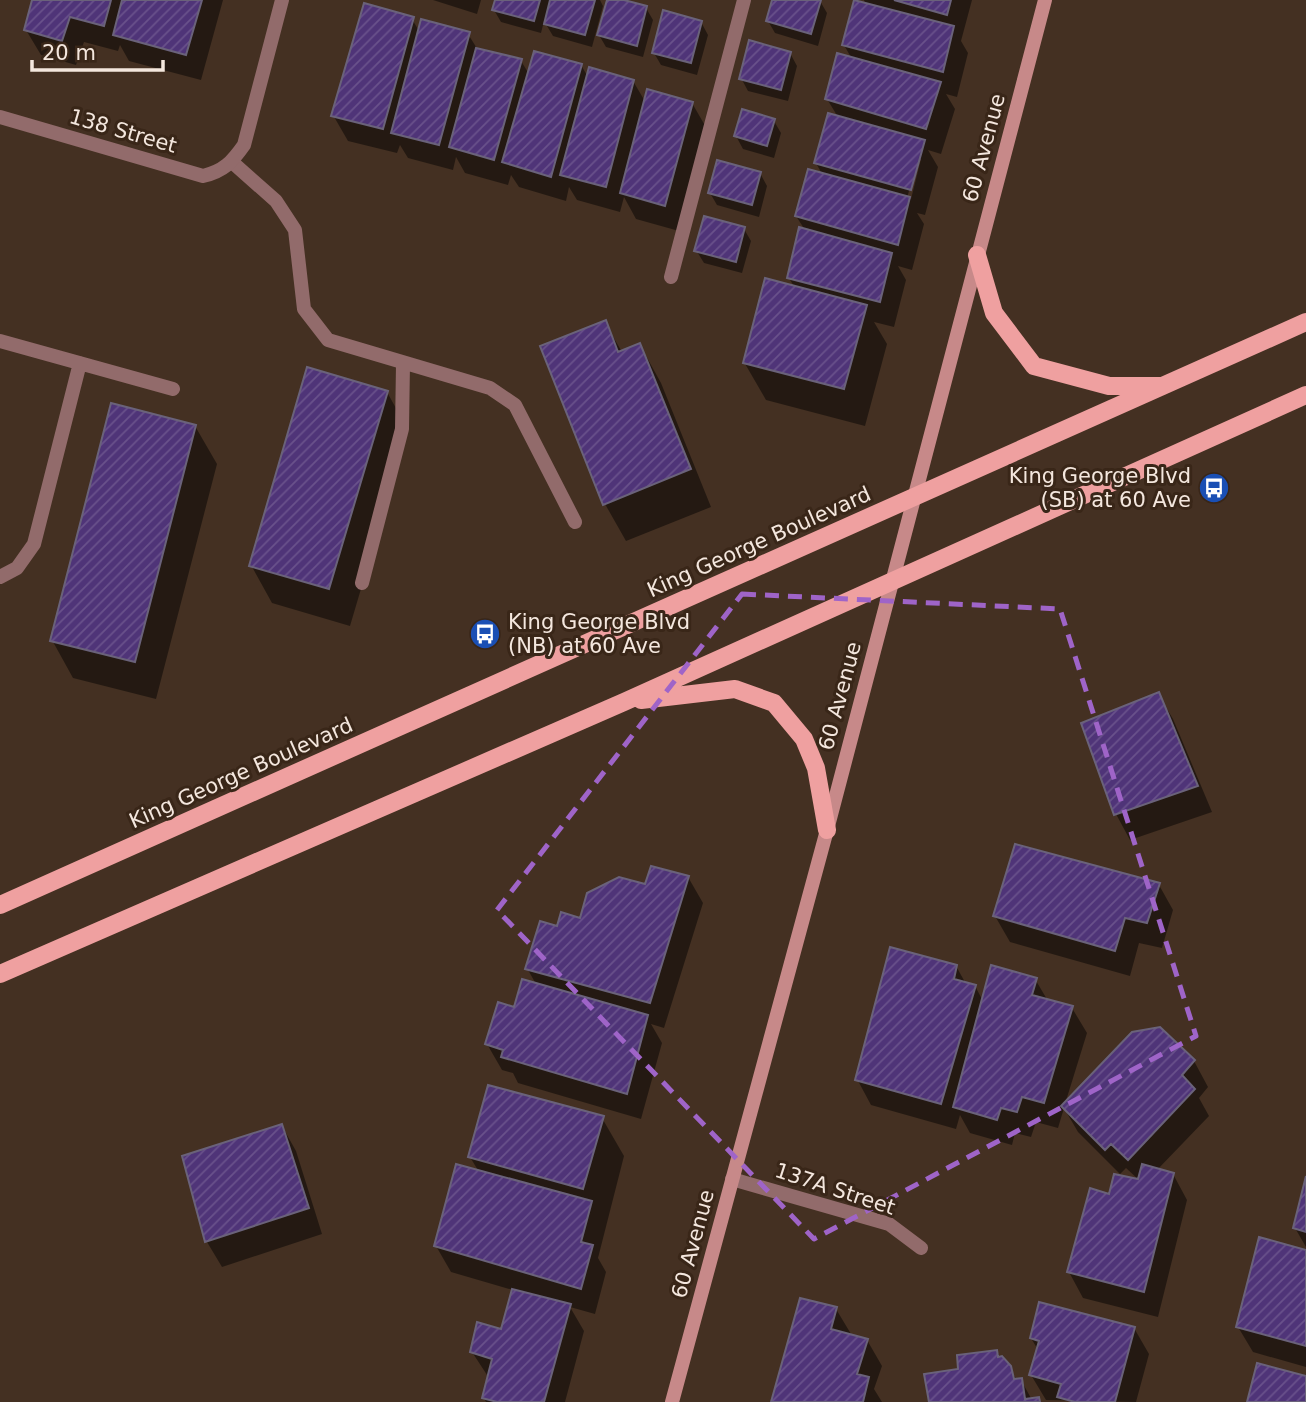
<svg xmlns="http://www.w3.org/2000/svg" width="1306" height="1402" font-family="'DejaVu Sans',sans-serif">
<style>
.shadow{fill:#0007;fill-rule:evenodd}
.building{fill:url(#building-hatch);stroke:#6a627a;stroke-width:2}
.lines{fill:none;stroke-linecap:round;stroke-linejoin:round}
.lane{stroke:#926b6b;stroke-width:14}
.street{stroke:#926b6b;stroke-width:14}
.secondary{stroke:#c78989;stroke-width:14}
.primary{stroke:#efa0a0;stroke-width:18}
.marked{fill:none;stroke:#9f64c8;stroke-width:5;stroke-dasharray:14 9;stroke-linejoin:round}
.labels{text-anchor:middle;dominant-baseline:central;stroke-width:6;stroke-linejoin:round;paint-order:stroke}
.street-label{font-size:21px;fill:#f4e7de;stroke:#392618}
.poi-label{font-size:21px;fill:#f4e7de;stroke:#392618;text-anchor:end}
</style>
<defs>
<pattern id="building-hatch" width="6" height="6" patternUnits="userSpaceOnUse" patternTransform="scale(1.75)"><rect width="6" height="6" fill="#4f3478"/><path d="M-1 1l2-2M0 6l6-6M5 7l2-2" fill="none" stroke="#69518b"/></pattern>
</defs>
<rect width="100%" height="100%" fill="#443022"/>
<path class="shadow" d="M34 0H223L201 80 129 61 120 45 118 51 84 42 76 65 41 55 26 30Z
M433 0H481L477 14Z
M497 0H600L603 6 592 47 553 36 544 21 541 33 501 22 494 10Z
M609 0 646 8 653 20 643 57 606 47 599 35Z
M774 0 820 1 827 13 818 46 775 33 768 21Z
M856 0 865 3 864 0H972L961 41 968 53 957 97 946 94 955 109 941 154 928 150 938 167 925 215 917 213 924 224 912 270 898 266 906 280 894 327 874 322 887 344 865 426 766 400 744 362 795 288 789 278 805 230 796 216 822 174 816 163 838 117 827 99 852 59 844 45ZM918 159H921L911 199 907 198Z
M412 19 419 31 468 34 478 50 521 61 529 74 581 65 588 77 633 81 646 103H692L707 129 679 231 636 219 624 197 620 212 577 200 569 187 566 201 519 187 511 175 508 185 465 173 456 157 453 170 408 158 400 145 397 153 348 141 333 115Z
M701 22 708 35 697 75 661 65 654 53Z
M790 53 797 66 788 101 748 91 741 78Z
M774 121 781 133 774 158 743 149 736 136Z
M760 173 767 186 759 217 717 205 710 193Z
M744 229 751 241 742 273 704 263 696 250Z
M605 323 622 352 640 345 661 383 711 507 626 541 605 504Z
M387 392 408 430 350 626 272 603 251 565Z
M195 426 217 464 156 699 73 678 52 640Z
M1158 694 1173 719 1212 812 1130 840 1116 814 1083 724Z
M688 877 703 903 664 1028 651 1024 662 1043 641 1119 518 1083 513 1073 502 1070 487 1044 537 986 527 968 558 928 646 886Z
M1159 885 1173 910 1162 948 1139 943 1130 976 1010 942 995 916Z
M956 966 966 984 975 986 983 1001 1035 979 1048 1001 1072 1008 1087 1033 1065 1104 1194 1061 1208 1087 1199 1098 1209 1116 1157 1170 1173 1174 1187 1200 1158 1317 1083 1298 1069 1272 1110 1196 1140 1181 1126 1168 1120 1174 1078 1132 1064 1108 1058 1128 1036 1122 1031 1137 1015 1133 1012 1145 970 1133 960 1115 956 1129 871 1105 857 1079Z
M602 1118 624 1156 598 1258 606 1272 595 1314 570 1307 584 1331 565 1402H486L484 1398 489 1378 472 1352 502 1331 513 1290 451 1272 436 1246 479 1172 470 1157Z
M282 1126 296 1151 322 1234 222 1267 207 1242 184 1157Z
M1306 1184V1247L1295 1228Z
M1306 1251V1367L1253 1352 1238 1327Z
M836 1309 851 1334 867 1340 882 1366 874 1389 882 1402H772Z
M1134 1328 1149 1354 1136 1402 1046 1400 1031 1375 1038 1350 1031 1338Z
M996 1351 1017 1380H1021L1032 1400 1038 1399 1040 1402H930L960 1370Z"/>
<path class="building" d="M32 0H111L104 26 70 17 62 41 24 30Z
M122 0H202L186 55 113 35Z
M495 0H540L534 21 492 10Z
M550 0H595L585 35 544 24Z
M607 0H624L647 6 637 46 597 35Z
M772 0H821L811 34 766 21Z
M854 0 954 26 943 72 842 45Z
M894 0H951L947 15Z
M364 3 414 17 383 129 331 116Z
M663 10 702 21 691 63 652 53Z
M421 19 470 32 439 145 391 133Z
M749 40 791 52 781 90 739 79Z
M476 48 522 59 494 160 449 147Z
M534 51 582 64 551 177 502 162Z
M837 53 941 82 926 129 825 99Z
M589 67 634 80 606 187 560 175Z
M647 89 693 102 665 206 620 193Z
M742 109 775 119 767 146 734 136Z
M828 113 925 140 911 190 814 163Z
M717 160 761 172 752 205 708 193Z
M808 169 910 197 898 245 795 216Z
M704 216 745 227 736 262 694 251Z
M799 227 892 253 880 302 787 278Z
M765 278 867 305 844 389 743 363Z
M606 320 618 352 640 343 691 469 603 505 540 346Z
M307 367 388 391 329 589 249 566Z
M111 403 196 425 135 662 50 641Z
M1159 692 1198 786 1114 815 1081 723Z
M1015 844 1160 883 1147 923 1125 918 1115 951 993 916Z
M651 866 689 876 650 1003 525 969 540 921 557 926 561 912 580 918 587 893 619 877 645 884Z
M890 947 957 965 954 979 976 985 941 1104 855 1080Z
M991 965 1037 978 1032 995 1073 1006 1044 1103 1022 1097 1017 1112 1001 1108 997 1120 953 1107Z
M522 979 648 1015 627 1094 501 1057 503 1050 485 1044 498 1002 514 1007Z
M1160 1027 1195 1060 1182 1075 1195 1089 1128 1160 1111 1144 1105 1150 1061 1106 1132 1032Z
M488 1085 604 1116 583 1189 468 1157Z
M282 1124 309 1208 205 1242 182 1156Z
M456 1164 592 1201 581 1242 593 1245 581 1289 434 1246Z
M1142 1164 1174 1173 1144 1292 1067 1272 1090 1188 1109 1194 1114 1174 1138 1179Z
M1306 1176V1232L1293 1228Z
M1259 1237 1306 1250V1346L1236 1327Z
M512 1289 571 1304 544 1402H497L482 1398 492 1359 470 1352 477 1322 501 1329Z
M800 1298 837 1307 831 1329 868 1339 857 1374 869 1377 863 1402H771Z
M1039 1302 1135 1327 1115 1402H1075L1057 1397 1061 1384 1029 1375 1039 1341 1030 1338Z
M997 1350 998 1357 1002 1356 1011 1366 1014 1379 1022 1378 1025 1399 1039 1397 1040 1402H929L924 1374 958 1369 957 1355Z
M1257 1363 1306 1376V1402H1247Z"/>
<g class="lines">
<path class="lane" d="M232 162 276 201 295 230 304 309 328 340 490 388 515 405 575 522
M671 277 744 0
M0 341 173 389
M0 577 17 568 34 544 80 363
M362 583 402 429 403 364"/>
<path class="street" d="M0 117 203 176C224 171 232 162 244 145L282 0
M732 1179 889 1224 921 1248"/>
<path class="secondary" d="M672 1402 827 830 1045 0"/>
<path class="primary" d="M977 255 994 313 1034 366 1109 386H1160
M641 700 735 689 774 703 804 739 816 768 827 830
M0 905 1306 322
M0 974 624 702 1306 395"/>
</g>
<path class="marked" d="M742 594 1060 609 1196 1036 814 1239 497 910Z"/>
<defs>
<g id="bus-disc" transform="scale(1.575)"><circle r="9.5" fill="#1a4fb4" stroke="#392618"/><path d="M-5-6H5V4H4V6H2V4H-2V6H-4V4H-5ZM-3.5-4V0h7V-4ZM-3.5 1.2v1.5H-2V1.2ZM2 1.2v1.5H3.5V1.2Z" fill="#fff"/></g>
</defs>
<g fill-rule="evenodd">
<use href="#bus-disc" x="1214" y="488"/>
<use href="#bus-disc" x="485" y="634"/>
</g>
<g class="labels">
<g class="street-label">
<text transform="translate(123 131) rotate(16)">138 Street</text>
<text transform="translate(984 148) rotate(-75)">60 Avenue</text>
<text transform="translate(759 542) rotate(-24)">King George Boulevard</text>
<text transform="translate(840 696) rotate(-75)">60 Avenue</text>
<text transform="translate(241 773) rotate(-24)">King George Boulevard</text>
<text transform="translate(835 1189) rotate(18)">137A Street</text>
<text transform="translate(693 1244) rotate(-75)">60 Avenue</text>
</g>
<g class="poi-label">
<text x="1191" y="476">King George Blvd<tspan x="1191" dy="24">(SB) at 60 Ave</tspan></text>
<text x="508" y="622" text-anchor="start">King George Blvd<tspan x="508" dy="24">(NB) at 60 Ave</tspan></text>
</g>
</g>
<path d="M32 60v10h131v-10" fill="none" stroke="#f4e7de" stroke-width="3.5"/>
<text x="42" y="60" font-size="21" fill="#f4e7de" stroke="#392618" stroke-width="5" paint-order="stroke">20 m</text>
</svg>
